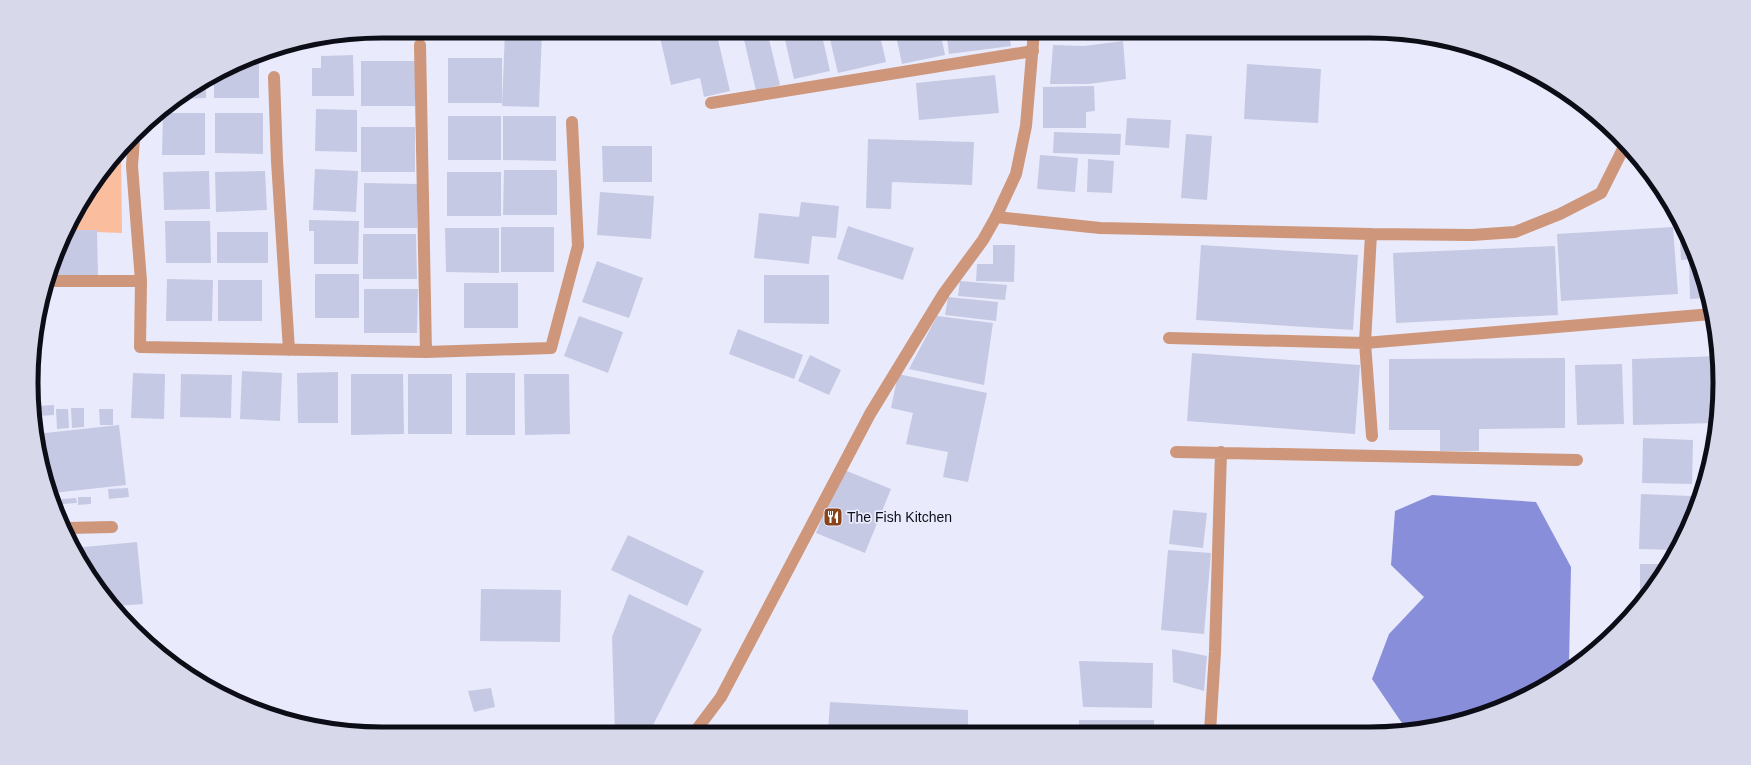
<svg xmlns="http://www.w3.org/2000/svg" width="1751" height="765" font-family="Helvetica,sans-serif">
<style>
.green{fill:#fabd9e}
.water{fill:#898edb}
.building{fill:#c6c9e3}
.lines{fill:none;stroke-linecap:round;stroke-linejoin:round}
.minor{stroke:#ce967a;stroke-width:12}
.tertiary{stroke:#ce967a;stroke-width:12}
.labels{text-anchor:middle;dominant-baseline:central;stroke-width:3.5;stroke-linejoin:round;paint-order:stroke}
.poi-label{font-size:14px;fill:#0c0d16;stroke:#e9ebfc;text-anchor:start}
.rim{fill:none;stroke:#0c0d16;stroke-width:5}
</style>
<rect width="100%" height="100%" fill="#e9ebfc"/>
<path class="green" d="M121 154 122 233 69 231 78 207 100 180H104V176Z"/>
<path class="water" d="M1432 495 1536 502 1571 567 1569 664 1567 670 1503 707 1415 731 1406 729 1372 679 1389 634 1424 597 1391 565 1395 511Z"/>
<path class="building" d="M505 31H542L539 107 502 106Z
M669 31H716L730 91 704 97 700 78 671 85 659 33Z
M742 31H767L780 85 756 91Z
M783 31H821L830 71 794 79Z
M828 31H879L886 62 838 73Z
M895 31H940L945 55 902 64Z
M946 31H1009L1011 46 949 54Z
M1073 31H1127V38L1073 39Z
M1123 41 1126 79 1089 84H1050L1053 45 1084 46Z
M259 55V98H214V75Z
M353 55 354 96H312V68H321V56Z
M448 58H502V103H448Z
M361 61H415V106H361Z
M1247 64 1321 69 1318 123 1244 119Z
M995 75 999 113 919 120 916 83Z
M206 79V98L178 99Z
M1094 86 1095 111 1086 112V128H1043V87Z
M316 109 357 110V152L315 151Z
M163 113H205V155H162Z
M215 113H263V154L215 153Z
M448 116H501V160H448Z
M503 116H556V161L503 160Z
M1127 118 1171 120 1169 148 1125 145Z
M361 127H415V172H361Z
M1054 132 1121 134 1120 155 1053 153Z
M1186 134 1212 136 1207 200 1181 198Z
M868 139 974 142 972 185 892 182 891 209 866 208Z
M602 146H652V182H603Z
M1040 155 1078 158 1075 192 1037 189Z
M1088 159 1114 161 1112 193 1087 192Z
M315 169 358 171 356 212 313 210Z
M504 170H557V215H503Z
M209 171 210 209 164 210 163 172Z
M265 171 267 210 216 212 215 172Z
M447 172H501V216H447Z
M364 183 417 184V228H364Z
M600 192 654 196 651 239 597 235Z
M801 202 839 206 836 238 812 236 809 264 754 258 759 213 799 217Z
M1679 219 1684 227 1696 259 1681 260Z
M309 220 359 221 358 264H314V231H309Z
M165 221H210L211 263H166Z
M848 226 914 248 903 280 837 259Z
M501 227H554V272H501Z
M1673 227 1678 294 1561 301 1557 234Z
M445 228H499V273L446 272Z
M69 230H97L98 275 52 276Z
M217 232H268V263H217Z
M363 234H416L417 279H363Z
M993 245H1015L1014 282 976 281 977 264H993Z
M1201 245 1358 255 1353 330 1196 320Z
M1555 246 1558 315 1396 323 1393 253Z
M597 261 643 278 629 318 582 302Z
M1689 261H1697L1709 298 1690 299Z
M315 274H359V318H315Z
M764 275H829V324L764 323Z
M167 279 213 280 212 321H166Z
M218 280H262V321H218Z
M960 281 1007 285 1005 300 958 296Z
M464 283H518V328H464Z
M364 289H418L417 333H364Z
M948 297 998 302 996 321 945 315Z
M579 316 623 332 608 373 564 356Z
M937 316 993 323 984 385 909 369Z
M738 329 803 355 794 379 729 354Z
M1192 353 1360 365 1355 434 1187 421Z
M810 355 841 370 829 395 798 381Z
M1719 356 1717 423 1633 425 1632 359Z
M1565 358V428L1479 429V451H1440V430H1389V359Z
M1622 364 1624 424 1577 425 1575 365Z
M242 371 282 373 280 421 240 419Z
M338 372V423H298L297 373Z
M133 373 165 374 164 419 131 418Z
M466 373H515V435H466Z
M181 374 232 375 231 418 180 417Z
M351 374H403L404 434 351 435Z
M408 374H452V434H408Z
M524 374H569L570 434 525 435Z
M898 374 987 393 968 482 943 477 948 452 906 444 913 413 891 408Z
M54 405V415L38 416 37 406Z
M71 408H84V427L72 428Z
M56 409H68L69 428 57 429Z
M99 409H113V425H100Z
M34 417H38L40 429H36Z
M119 425 126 485 53 493 38 451 36 434Z
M1643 438 1693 440 1692 484 1642 483Z
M842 469 891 489 865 553 816 533Z
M128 488 129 497 109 499 108 489Z
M1641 494 1691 496V516L1672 550 1639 549Z
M78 497H91V504L78 505Z
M76 498 77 503 62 504V499Z
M1173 510 1207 513 1203 548 1169 544Z
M628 535 704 571 687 606 611 570Z
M137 542 143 604 117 606 78 558 74 548Z
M1168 550 1211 553 1204 634 1161 630Z
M1640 564H1665L1648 596 1640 604Z
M481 589 561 590 560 642 480 641Z
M629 594 702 629 649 733H615L612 637Z
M1172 649 1207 656 1204 691 1173 682Z
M1079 661 1153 663 1152 708 1083 707Z
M491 688 495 707 474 712 468 691Z
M830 702 968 710V732L828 733Z
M1079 720H1154V732H1079Z"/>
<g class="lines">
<path class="minor" d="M420 45 426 352
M274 77 277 161 289 350
M711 103 1033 51
M134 139 132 166 141 281
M996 217 1100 228 1371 234 1472 235 1515 232 1560 214 1601 193 1625 145
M1371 234 1365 343 1372 436
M50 281H141L140 347 426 352 551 348 578 246 572 122
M1169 338 1365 343 1712 314
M1176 452 1577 460
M67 528 112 527
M1210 732 1215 652 1221 452"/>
<path class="tertiary" d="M694 733 721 697 870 414 944 293 983 240 996 217 1016 174 1026 126 1034 31"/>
</g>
<defs>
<g id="restaurant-square" transform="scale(1)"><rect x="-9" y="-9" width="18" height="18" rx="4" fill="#89441c" stroke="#e9ebfc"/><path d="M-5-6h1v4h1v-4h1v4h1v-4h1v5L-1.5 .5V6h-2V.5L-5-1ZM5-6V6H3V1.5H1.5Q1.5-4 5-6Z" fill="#fff"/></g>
</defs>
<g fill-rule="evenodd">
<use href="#restaurant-square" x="833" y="517"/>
</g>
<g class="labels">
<g class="poi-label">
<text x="847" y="517">The Fish Kitchen</text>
</g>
</g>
<path d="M0 0H1751V765H0ZM382 38H1369A344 344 0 0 1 1713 382V383A344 344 0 0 1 1369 727H382A344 344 0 0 1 38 383V382A344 344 0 0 1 382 38Z" fill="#d7d9ea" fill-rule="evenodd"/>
<path class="rim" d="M382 38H1369A344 344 0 0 1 1713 382V383A344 344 0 0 1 1369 727H382A344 344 0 0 1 38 383V382A344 344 0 0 1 382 38Z"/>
</svg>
